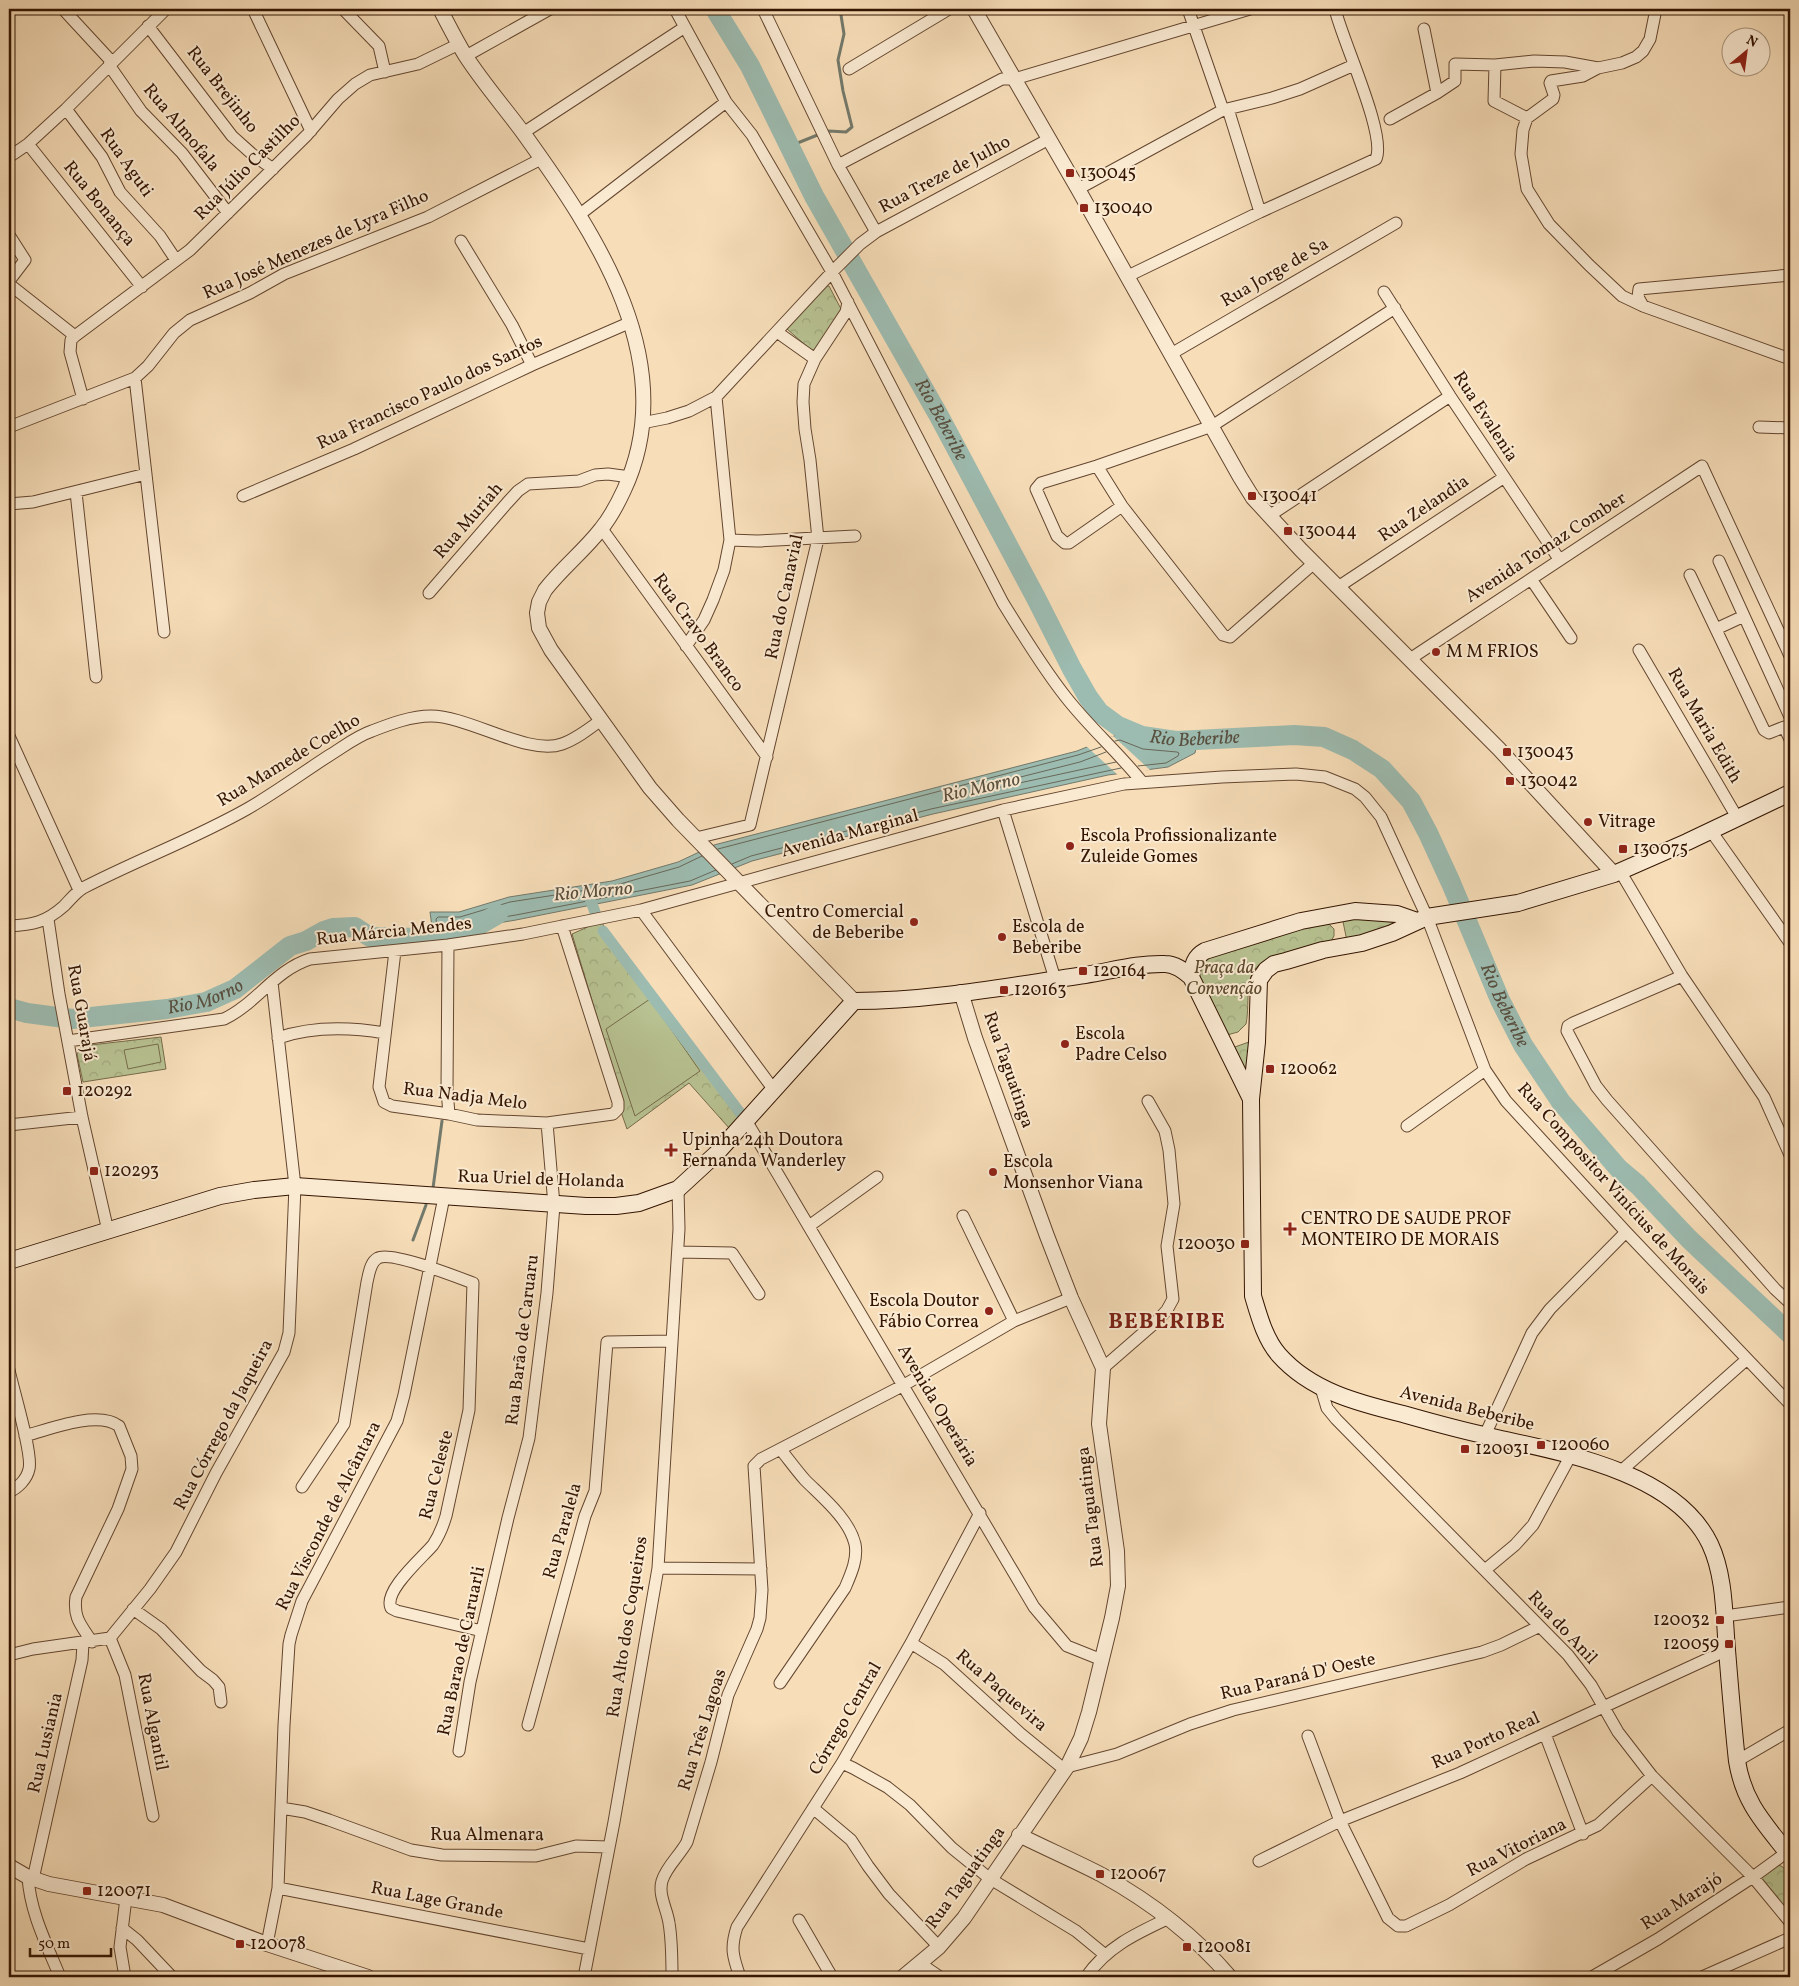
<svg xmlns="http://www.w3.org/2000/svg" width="1799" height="1986" font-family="Vollkorn,serif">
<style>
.forest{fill:url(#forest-crowns);stroke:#766b4a}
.garden{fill:#b8c292;stroke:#766b4a}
.water{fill:#9dbcb1;stroke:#73796b}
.pier{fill:#f7deb9}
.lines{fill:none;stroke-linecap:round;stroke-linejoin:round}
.shore{stroke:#686859;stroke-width:1}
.stream{stroke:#73796b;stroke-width:3}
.canal{stroke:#9dbcb1;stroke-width:11}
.river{stroke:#9dbcb1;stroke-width:20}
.minor-casing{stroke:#64462f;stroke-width:13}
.tertiary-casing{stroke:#64462f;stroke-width:16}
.secondary-casing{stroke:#331401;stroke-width:18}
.minor{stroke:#faead2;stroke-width:11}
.tertiary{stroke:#faead2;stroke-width:14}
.secondary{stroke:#faead2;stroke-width:16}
.poi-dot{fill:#8f2418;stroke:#faead2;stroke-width:2}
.labels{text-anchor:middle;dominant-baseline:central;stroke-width:4;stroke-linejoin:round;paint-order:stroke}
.street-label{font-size:18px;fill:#331401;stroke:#faead2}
.poi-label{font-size:18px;fill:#331401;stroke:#faead2;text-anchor:start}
.park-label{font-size:18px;font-style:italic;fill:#5b482c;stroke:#faead2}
.water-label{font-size:19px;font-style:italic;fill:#584f3f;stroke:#faead2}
.district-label{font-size:22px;font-weight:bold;letter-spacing:1px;fill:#7a1f14;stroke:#faead2}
</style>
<defs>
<pattern id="forest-crowns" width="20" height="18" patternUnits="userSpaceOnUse" patternTransform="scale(1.25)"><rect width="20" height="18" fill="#b8c292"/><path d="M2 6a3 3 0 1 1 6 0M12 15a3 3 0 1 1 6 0" fill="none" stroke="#9fa67c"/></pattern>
</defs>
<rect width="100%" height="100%" fill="#f7deb9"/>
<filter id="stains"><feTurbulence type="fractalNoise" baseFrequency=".004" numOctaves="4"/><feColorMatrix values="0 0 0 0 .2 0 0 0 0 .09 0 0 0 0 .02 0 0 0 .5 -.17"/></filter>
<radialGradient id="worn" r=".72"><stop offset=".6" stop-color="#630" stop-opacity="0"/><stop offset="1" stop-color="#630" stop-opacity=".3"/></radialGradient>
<path class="forest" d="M825 286H829L841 309 815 350H811L787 329Z
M1342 917 1402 923 1347 941Z
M601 921 611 938 655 994 742 1113 729 1128 689 1083 627 1129 620 1109 622 1100 572 934Z
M1328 923 1334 929V936L1331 941 1268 959C1241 971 1251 1000 1246 1024L1238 1032 1227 1035 1198 978 1199 969 1206 959 1300 927Z
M161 1037 166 1069 83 1082 77 1054 82 1046Z
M1249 1042V1076L1232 1048Z
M1778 1865C1796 1869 1790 1901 1790 1915L1759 1877Z"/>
<path class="garden" d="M650 999 700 1071 635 1116 606 1029Z
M158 1044 161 1062 128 1069 124 1050Z"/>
<path class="water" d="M1119 734 1144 744 1196 748 1195 753 1168 767 1108 775 933 814 752 861 692 885 516 920 433 934 430 912H459L509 897 612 881 678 862 714 845 1077 751Z"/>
<path class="pier" d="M1113 736 1150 770 1119 776 1085 745Z"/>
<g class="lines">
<path class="shore" d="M1115 741 1120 740 1143 749 1177 752 1179 753 1178 756 1166 763 1138 766
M1106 752 1080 762 977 788 975 791 978 792 1116 762
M718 849 1078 755 1101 747
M702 856 679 867 613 886 510 902 460 917H438L436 919 437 926 440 927 516 915 690 881 716 870
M732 864 751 856 931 809 1121 768"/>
<path class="stream" d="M826 132 829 131 846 132 852 127 843 91 838 60 844 34 840 9
M790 146 820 134
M433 1188 442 1121
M413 1240 426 1205"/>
<path class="canal" d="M588 893 596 915
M603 931 741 1114"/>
<g class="river">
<path id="s1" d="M715 9 750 66 814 196 939 416 1036 598 1072 669 1088 697 1099 712 1118 726 1142 736 1176 741 1294 735 1324 737 1353 750 1382 769 1411 801 1428 833 1451 883 1500 1000 1523 1045 1561 1102 1619 1169 1638 1185 1689 1239 1790 1334"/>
<path id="s2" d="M9 1008 27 1013 72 1019 167 1009 206 1002 235 989 290 946 306 941 324 931 333 928 355 927 370 937 422 938 437 936 446 930 458 932 472 929 498 914"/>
</g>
<g class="minor-casing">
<path id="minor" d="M63 9 112 62
M253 9 311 131
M343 9 379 46 385 72
M675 9 726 102 752 135 832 272 1003 603C1023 635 1042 667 1065 696 1089 727 1118 752 1142 782
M763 9 838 165 876 232
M1188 9 1223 110
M148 26 232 136 252 154 273 169
M1424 29 1437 93
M466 56 550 9
M109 65 141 111 182 153 228 213
M1495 65 1494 101 1527 118
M1598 68 1583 76 1551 81 1550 83 1554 95 1553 99 1527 118 1523 130 1521 154 1527 189 1549 224 1589 265 1622 296 1643 306 1790 359
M849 69 949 9
M66 109 102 157 120 192 160 236 176 260
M1228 109 1260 212
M1390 119 1437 93 1455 81V64L1495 65 1534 61 1565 62 1598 68 1622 63 1636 57 1643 51 1650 39 1656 9
M523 133 685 27
M28 144 142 287
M9 157 28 144 66 109 166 9
M838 165 1002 79H1014L1250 9
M1078 189 1223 110 1272 98 1300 89 1354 65
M579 215 726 102
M9 235 25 260 9 281
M461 241 512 325 532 365
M1128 276 1260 212 1376 159C1387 135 1342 40 1335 9
M9 284 75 336
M1384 292 1450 396 1559 559
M1643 306 1638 297 1639 289 1790 275
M777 332 815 359
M1171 354 1396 223
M135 378 164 632
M83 399 70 352 71 340 75 336 190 250 307 135 338 99 355 84 370 75 418 64 459 44
M642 423 667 418 689 411 716 397 832 272 860 244 876 232 1049 139
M9 427 135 378 148 366 174 333 190 320 250 293 284 274 428 217 541 159
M1759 427 1790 428
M1097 466 1122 506 1223 635 1230 637 1314 563
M76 492 96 677
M243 496 354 449 532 365 631 322
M9 504 33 502 146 474
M1122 506 1069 543H1065L1057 536 1036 489 1041 483 1097 466 1212 426 1395 308
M1269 516 1450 396
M602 529 767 757
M730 540 757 541 855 536
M1719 561 1790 717
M1690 575 1764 730 1769 733 1784 727 1790 739
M1531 579 1571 638
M1338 587 1503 478
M429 593 507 503 518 491 528 484 579 481 595 475 608 474 630 477
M1716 629 1744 616
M686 646 704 620 713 600 724 570 730 540 716 397
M1639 650 1738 819
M1410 659 1702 466 1790 656
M9 736 79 890
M1003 810 1055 979
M1711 831 1790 943
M696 838 750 825 818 539 810 460 805 429 803 402 804 384 815 359 846 312 848 302
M1620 871 1682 976 1764 1097 1790 1155
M641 910 774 1090
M48 919 59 994 82 1117 108 1231
M9 926C33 925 46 922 64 906 70 900 76 892 83 888 137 860 194 839 247 809 275 793 302 773 330 755 343 747 357 736 372 731 390 724 411 716 431 716 469 716 528 756 562 744 576 739 589 729 601 720
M448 945 447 1090 449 1114
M395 951 379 1087 384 1102 392 1106 449 1114 477 1120 547 1123 613 1114 618 1109V1102L562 926
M1682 976 1573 1023 1568 1026 1567 1031 1596 1086 1607 1100 1775 1289 1790 1303
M278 1038C313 1026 349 1027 385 1033
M68 1041 224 1019C256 1004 275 970 310 959L448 945 523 934 641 910 1003 810 1124 784 1222 777 1296 774 1325 777 1355 789 1365 797 1381 817 1427 917 1485 1070 1506 1101 1626 1232 1790 1404
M747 1122 1034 1607 1067 1646 1102 1660
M9 1125 82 1117
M1407 1126 1485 1070
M963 1216 1014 1321
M809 1226 877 1177
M678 1252 732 1253 759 1294
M1103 1368 1157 1321 1167 1310 1173 1299 1167 1246 1174 1204 1169 1150 1165 1131 1148 1101
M9 1370C13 1389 33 1454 29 1469 27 1479 18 1488 9 1492
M1321 1388 1327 1408 1336 1419 1568 1655 1591 1685 1618 1732 1652 1776 1753 1877 1790 1922
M1485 1435 1532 1333 1550 1309 1626 1232
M25 1436C49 1429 98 1410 119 1426L131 1456 132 1469 118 1509 76 1597C73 1618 81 1625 92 1642
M1621 1471 1746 1360
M302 1487 344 1424 367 1282C369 1274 370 1262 378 1258 391 1251 457 1277 473 1283L469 1410 446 1516C443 1526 439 1536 433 1545 422 1558 383 1591 391 1608L397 1611 482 1631
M658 1568 761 1569
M1485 1570 1515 1545 1533 1525 1571 1455
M133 1609 161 1629 201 1671 213 1680 219 1687 221 1702
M1725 1616 1790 1607
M110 1638 125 1675 153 1816
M911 1643 944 1664 1021 1734 1065 1770
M9 1655 33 1649 110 1638 150 1589 176 1552 216 1473 284 1352 289 1333 295 1186 272 982
M780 1683 845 1588C851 1574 858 1559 855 1544 849 1519 823 1498 805 1480 797 1471 789 1460 781 1450
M528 1725 585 1516 595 1491 607 1342 672 1341
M1545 1734 1583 1834
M1308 1736 1340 1821 1388 1918 1398 1926H1406L1449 1905 1526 1859 1598 1825 1652 1776
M459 1751 470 1682 508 1518 529 1438 547 1293 554 1205 547 1123
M1737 1761 1790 1730
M842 1763 853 1768 887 1787 910 1805 952 1848 989 1878 1076 1931 1104 1954
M1067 1767 1117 1754 1190 1724 1233 1710 1482 1652 1501 1645 1538 1627
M281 1808 305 1812 329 1820 411 1850 442 1855 536 1856 576 1846 608 1847
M813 1808 851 1840 868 1866 889 1894 939 1947
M1259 1861 1340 1821 1460 1773 1727 1650
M28 1877C30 1912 47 1945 60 1977
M33 1879 82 1660 83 1643
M278 1888 589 1949
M799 1920 832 1977
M122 1928 137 1940 172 1977
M267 1944 278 1888 284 1725 289 1644 291 1635 302 1601 397 1421 404 1395 444 1197
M921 1964 940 1977
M125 1977 120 1947 126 1898
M584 1977 614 1822 658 1568 679 1229 678 1189
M672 1977C672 1959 672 1941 669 1923 667 1909 658 1895 662 1881 666 1867 680 1855 687 1842L711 1762 728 1695 757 1629 760 1618 762 1590 754 1466 761 1459 904 1385 1014 1321 1071 1298
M740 1977C733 1957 730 1948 737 1927L842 1763 911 1643 980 1513
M1086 1977C1107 1947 1135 1934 1167 1919
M1592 1977 1658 1939 1753 1877 1790 1850
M1702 1977 1790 1938"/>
</g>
<g class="tertiary-casing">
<path id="tertiary" d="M440 9C448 24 456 40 465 55 483 83 505 108 524 134 596 234 683 363 624 490 618 503 610 518 601 529 584 551 562 568 545 590L539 602 537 613 539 628 551 650 650 788 678 820 854 1001
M974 9 1078 189 1240 477 1253 498 1301 550 1499 749 1614 874
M1019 1835C1047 1849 1075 1861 1102 1875 1149 1901 1195 1936 1230 1977
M9 1866 28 1877 49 1884 163 1905 267 1944 368 1977
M903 1977 939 1947 964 1918 1067 1767 1081 1738 1089 1712 1112 1618 1118 1586 1117 1551 1099 1424 1103 1368 1071 1298 1047 1236 975 1038 961 992"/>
</g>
<g class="secondary-casing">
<path id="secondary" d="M1790 793 1687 842 1614 874 1518 903 1427 917 1392 933 1362 943 1323 950 1286 961 1274 964 1266 970 1259 980 1257 1042 1251 1099 1253 1296C1259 1316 1265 1339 1279 1355 1311 1391 1358 1403 1403 1414 1431 1422 1460 1430 1488 1436 1559 1452 1675 1471 1710 1544 1725 1576 1724 1615 1727 1650 1730 1687 1733 1724 1737 1761 1744 1804 1765 1824 1790 1856
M1191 977C1193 965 1194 957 1205 951L1301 921 1355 911 1397 914 1417 921
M9 1261 220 1196 254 1190 295 1186 586 1206H616L639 1203 678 1189 716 1154 854 1001C931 1001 1009 986 1085 975 1111 971 1138 963 1165 964 1175 964 1183 970 1191 977L1251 1099"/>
</g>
<use href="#minor" class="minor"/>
<use href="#tertiary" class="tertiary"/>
<use href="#secondary" class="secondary"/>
</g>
<g class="poi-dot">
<rect x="1065" y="168" width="10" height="10" rx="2.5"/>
<rect x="1079" y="203" width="10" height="10" rx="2.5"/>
<rect x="1247" y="491" width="10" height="10" rx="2.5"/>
<rect x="1283" y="526" width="10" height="10" rx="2.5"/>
<circle cx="1436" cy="652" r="5"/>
<rect x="1502" y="747" width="10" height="10" rx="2.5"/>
<rect x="1505" y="776" width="10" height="10" rx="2.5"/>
<circle cx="1588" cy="822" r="5"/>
<circle cx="1070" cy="846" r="5"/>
<rect x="1618" y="844" width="10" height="10" rx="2.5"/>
<circle cx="914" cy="922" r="5"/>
<circle cx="1002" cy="937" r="5"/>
<rect x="1078" y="966" width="10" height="10" rx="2.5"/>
<rect x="999" y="985" width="10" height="10" rx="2.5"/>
<circle cx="1065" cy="1044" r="5"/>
<rect x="1265" y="1064" width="10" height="10" rx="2.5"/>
<rect x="62" y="1086" width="10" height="10" rx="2.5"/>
<path d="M668.5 1142.5h5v5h5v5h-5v5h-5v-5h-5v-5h5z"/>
<rect x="89" y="1166" width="10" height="10" rx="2.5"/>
<circle cx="993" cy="1172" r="5"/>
<path d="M1287.5 1221.5h5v5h5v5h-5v5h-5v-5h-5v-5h5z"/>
<rect x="1240" y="1239" width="10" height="10" rx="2.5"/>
<circle cx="989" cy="1311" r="5"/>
<rect x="1536" y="1440" width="10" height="10" rx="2.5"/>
<rect x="1460" y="1444" width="10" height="10" rx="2.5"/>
<rect x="1715" y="1615" width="10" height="10" rx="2.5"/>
<rect x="1724" y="1639" width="10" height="10" rx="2.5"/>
<rect x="1095" y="1869" width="10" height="10" rx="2.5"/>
<rect x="82" y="1886" width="10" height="10" rx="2.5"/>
<rect x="235" y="1939" width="10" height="10" rx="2.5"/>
<rect x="1182" y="1942" width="10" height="10" rx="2.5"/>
</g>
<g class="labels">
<g class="street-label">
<text transform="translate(222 90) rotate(52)">Rua Brejinho</text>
<text transform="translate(181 128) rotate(50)">Rua Almofala</text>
<text transform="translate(126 163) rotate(55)">Rua Aguti</text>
<text transform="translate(248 168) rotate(-45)">Rua Júlio Castilho</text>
<text transform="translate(945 175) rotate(-28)">Rua Treze de Julho</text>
<text transform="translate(99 204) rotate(51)">Rua Bonança</text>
<text transform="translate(316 245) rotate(-24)">Rua José Menezes de Lyra Filho</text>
<text transform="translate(1275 273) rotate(-30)">Rua Jorge de Sa</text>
<text transform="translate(430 393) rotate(-25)">Rua Francisco Paulo dos Santos</text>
<text transform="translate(1485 417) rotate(57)">Rua Evalenia</text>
<text transform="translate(1424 509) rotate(-34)">Rua Zelandia</text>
<text transform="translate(469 521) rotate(-49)">Rua Muriah</text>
<text transform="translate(1546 548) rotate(-33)">Avenida Tomaz Comber</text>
<text transform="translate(785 597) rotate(-78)">Rua do Canavial</text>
<text transform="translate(698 633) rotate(54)">Rua Cravo Branco</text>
<text transform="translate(1704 726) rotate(60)">Rua Maria Edith</text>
<text transform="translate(289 761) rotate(-31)">Rua Mamede Coelho</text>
<text transform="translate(850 834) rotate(-15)">Avenida Marginal</text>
<text transform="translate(394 932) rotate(-6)">Rua Márcia Mendes</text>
<text transform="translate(81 1013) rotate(80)">Rua Guarajá</text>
<text transform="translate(1008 1070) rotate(71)">Rua Taguatinga</text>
<text transform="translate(465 1097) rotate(7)">Rua Nadja Melo</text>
<text transform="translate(541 1180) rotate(2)">Rua Uriel de Holanda</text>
<text transform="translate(1613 1189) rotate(48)">Rua Compositor Vinícius de Morais</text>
<text transform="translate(523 1340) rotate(-83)">Rua Barão de Caruaru</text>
<text transform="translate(937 1406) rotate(59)">Avenida Operária</text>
<text transform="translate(1467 1409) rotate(14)">Avenida Beberibe</text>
<text transform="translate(224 1425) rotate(-62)">Rua Córrego da Jaqueira</text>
<text transform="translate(437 1475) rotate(-76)">Rua Celeste</text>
<text transform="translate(1091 1507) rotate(-97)">Rua Taguatinga</text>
<text transform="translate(329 1516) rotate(-63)">Rua Visconde de Alcântara</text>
<text transform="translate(563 1531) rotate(-74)">Rua Paralela</text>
<text transform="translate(628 1627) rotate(-81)">Rua Alto dos Coqueiros</text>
<text transform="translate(1562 1628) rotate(47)">Rua do Anil</text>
<text transform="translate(462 1651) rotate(-78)">Rua Barao de Caruarli</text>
<text transform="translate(1298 1677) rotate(-13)">Rua Paraná D' Oeste</text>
<text transform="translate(1001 1691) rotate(41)">Rua Paquevira</text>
<text transform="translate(846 1719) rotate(-60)">Córrego Central</text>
<text transform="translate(152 1722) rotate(79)">Rua Algantil</text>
<text transform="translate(703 1730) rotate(-73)">Rua Três Lagoas</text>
<text transform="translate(1486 1741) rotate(-24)">Rua Porto Real</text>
<text transform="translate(46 1743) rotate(-77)">Rua Lusiania</text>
<text x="487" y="1835">Rua Almenara</text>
<text transform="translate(1517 1848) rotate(-27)">Rua Vitoriana</text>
<text transform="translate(966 1878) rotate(-54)">Rua Taguatinga</text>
<text transform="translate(437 1901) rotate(11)">Rua Lage Grande</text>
<text transform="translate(1682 1902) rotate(-32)">Rua Marajó</text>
</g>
<g class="poi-label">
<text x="1080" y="173">130045</text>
<text x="1094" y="208">130040</text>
<text x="1262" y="496">130041</text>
<text x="1298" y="531">130044</text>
<text x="1446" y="652">M M FRIOS</text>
<text x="1517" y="752">130043</text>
<text x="1520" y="781">130042</text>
<text x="1598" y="822">Vitrage</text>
<text x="1080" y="836">Escola Profissionalizante<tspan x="1080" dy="21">Zuleide Gomes</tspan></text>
<text x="1633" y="849">130075</text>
<text x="904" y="912" text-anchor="end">Centro Comercial<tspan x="904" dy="21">de Beberibe</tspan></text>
<text x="1012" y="927">Escola de<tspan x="1012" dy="21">Beberibe</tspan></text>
<text x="1093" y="971">120164</text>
<text x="1014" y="990">120163</text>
<text x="1075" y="1034">Escola<tspan x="1075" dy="21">Padre Celso</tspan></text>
<text x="1280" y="1069">120062</text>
<text x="77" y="1091">120292</text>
<text x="682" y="1140">Upinha 24h Doutora<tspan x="682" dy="21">Fernanda Wanderley</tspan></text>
<text x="1003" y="1162">Escola<tspan x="1003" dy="21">Monsenhor Viana</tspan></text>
<text x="104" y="1171">120293</text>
<text x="1301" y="1219">CENTRO DE SAUDE PROF<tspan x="1301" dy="21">MONTEIRO DE MORAIS</tspan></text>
<text x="1235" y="1244" text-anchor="end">120030</text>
<text x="979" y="1301" text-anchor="end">Escola Doutor<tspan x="979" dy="21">Fábio Correa</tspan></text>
<text x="1551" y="1445">120060</text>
<text x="1475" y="1449">120031</text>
<text x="1710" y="1620" text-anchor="end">120032</text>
<text x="1719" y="1644" text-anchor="end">120059</text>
<text x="1110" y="1874">120067</text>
<text x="97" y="1891">120071</text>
<text x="250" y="1944">120078</text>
<text x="1197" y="1947">120081</text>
</g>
<g class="park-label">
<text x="1224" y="968">Praça da<tspan x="1224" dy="21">Convenção</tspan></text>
</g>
<g class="water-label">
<text stroke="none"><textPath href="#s1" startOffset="469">Rio Beberibe</textPath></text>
<text stroke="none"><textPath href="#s1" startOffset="904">Rio Beberibe</textPath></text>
<text transform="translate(981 788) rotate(-13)">Rio Morno</text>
<text transform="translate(593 892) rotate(-5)">Rio Morno</text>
<text stroke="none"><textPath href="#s2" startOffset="200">Rio Morno</textPath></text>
<text stroke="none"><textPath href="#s1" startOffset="1368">Rio Beberibe</textPath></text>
</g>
<g class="district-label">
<text x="1167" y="1322">BEBERIBE</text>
</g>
</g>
<rect width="1799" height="1986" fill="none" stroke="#f7deb9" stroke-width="30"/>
<rect x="10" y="10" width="1779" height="1966" fill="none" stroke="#331401" stroke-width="2.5"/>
<rect x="15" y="15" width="1769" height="1956" fill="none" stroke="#331401"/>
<g transform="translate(1746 52) rotate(29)"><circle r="24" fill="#faead2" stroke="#aa947e"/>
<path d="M0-4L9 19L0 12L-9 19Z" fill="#8f2418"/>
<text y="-8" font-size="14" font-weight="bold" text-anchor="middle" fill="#331401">N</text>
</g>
<path d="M30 1948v8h81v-8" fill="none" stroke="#331401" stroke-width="2.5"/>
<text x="38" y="1948" font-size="15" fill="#331401" stroke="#faead2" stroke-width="4" paint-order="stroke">50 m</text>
<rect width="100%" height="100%" filter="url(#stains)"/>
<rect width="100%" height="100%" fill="url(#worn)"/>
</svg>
